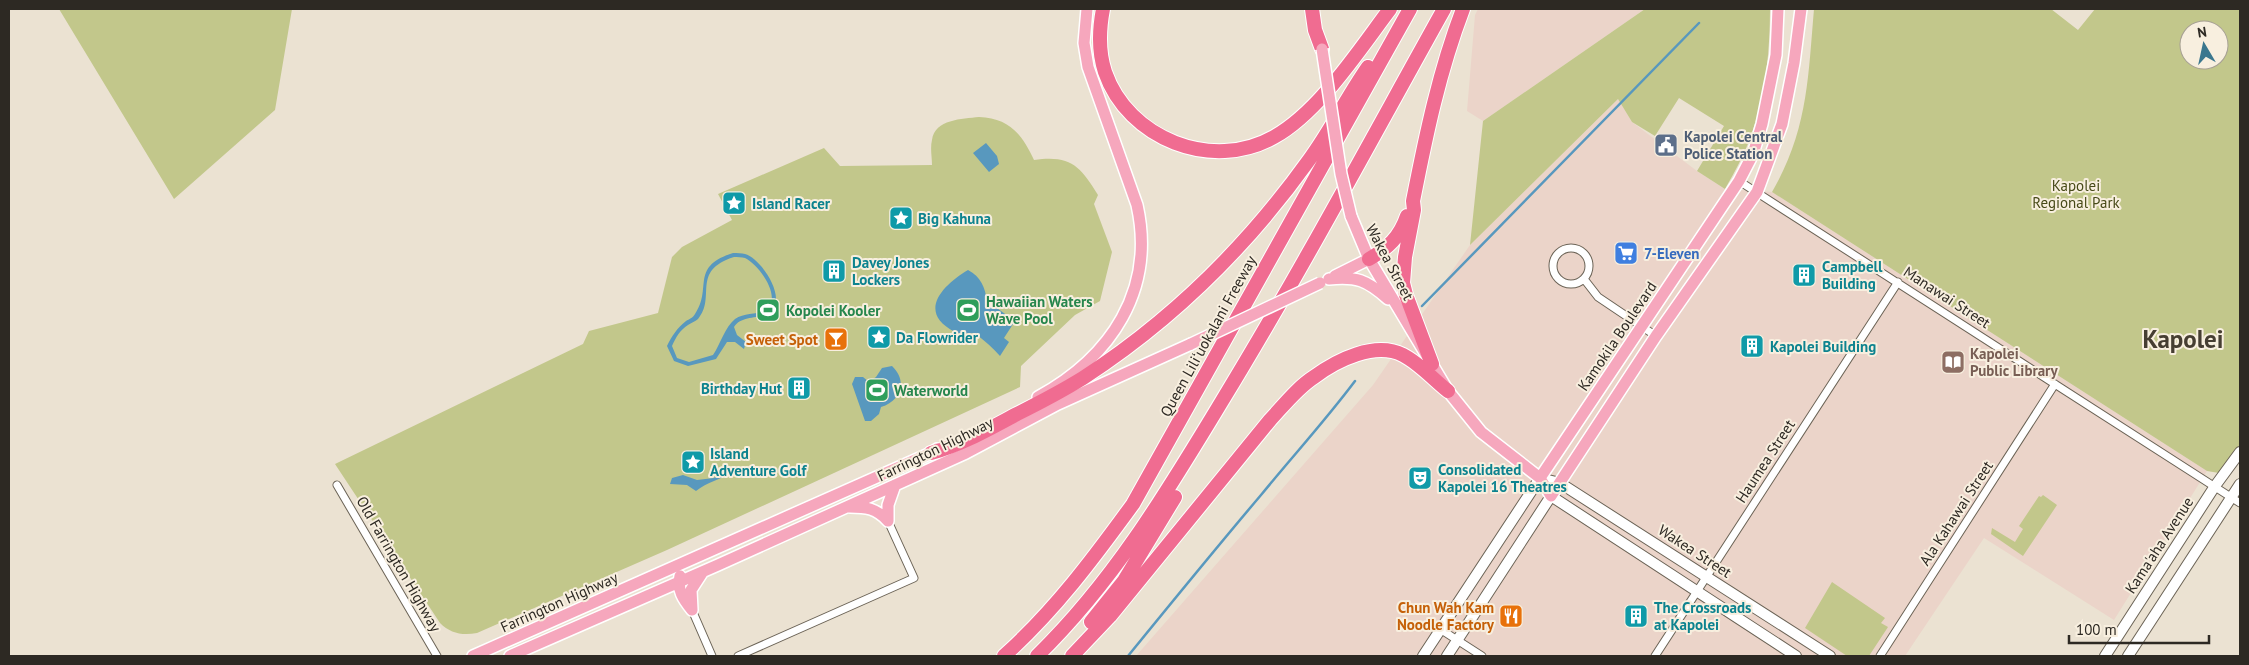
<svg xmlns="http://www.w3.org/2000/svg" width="2249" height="665" font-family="'PT Sans',sans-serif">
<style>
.commercial{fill:#ebd4c9}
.green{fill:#c2c78b;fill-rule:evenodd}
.water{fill:#5898be;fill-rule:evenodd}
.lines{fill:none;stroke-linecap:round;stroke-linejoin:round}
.stream{stroke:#5898be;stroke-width:2.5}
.street-casing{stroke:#6b6356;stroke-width:9}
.secondary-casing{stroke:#6b6356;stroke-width:12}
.primary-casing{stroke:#fff;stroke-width:14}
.highway-casing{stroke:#fff;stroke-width:16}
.street{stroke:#fff;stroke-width:7}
.secondary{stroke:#fff;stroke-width:10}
.primary{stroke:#f6a7bd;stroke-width:11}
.highway{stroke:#f06c91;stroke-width:14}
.primary-bridge-casing{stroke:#fff;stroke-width:14;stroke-linecap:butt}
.primary-bridge{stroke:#f6a7bd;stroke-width:11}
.labels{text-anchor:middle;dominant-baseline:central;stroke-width:4;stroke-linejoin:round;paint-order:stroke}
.service-label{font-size:15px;font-weight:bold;fill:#4e5e75;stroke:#f8efdf;text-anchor:start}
.park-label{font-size:15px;fill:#474a18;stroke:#f8efdf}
.culture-label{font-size:15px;font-weight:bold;fill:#0d838f;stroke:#f8efdf;text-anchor:start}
.shop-label{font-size:15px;font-weight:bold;fill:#366cbe;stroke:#f8efdf;text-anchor:start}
.street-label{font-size:15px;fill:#2d2923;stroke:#f8efdf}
.leisure-label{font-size:15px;font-weight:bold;fill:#27864d;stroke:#f8efdf;text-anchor:start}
.food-label{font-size:15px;font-weight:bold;fill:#c56008;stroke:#f8efdf;text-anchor:end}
.education-label{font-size:15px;font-weight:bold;fill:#785e54;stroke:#f8efdf;text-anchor:start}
.town-label{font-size:25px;font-weight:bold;fill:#463e32;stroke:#f8efdf}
</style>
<rect width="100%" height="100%" fill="#ebe2d2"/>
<path class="commercial" d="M1478 9H1645L1483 121 1467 111 1475 15Z
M1618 99 1632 122 1697 171 1725 189 1772 192 2207 471 2114 620 1984 538 1905 656H1136L1373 385 1470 245Z"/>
<path class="green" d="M59 9H292L275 110 174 199Z
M1645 9H1770C1770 48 1766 93 1753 130 1746 151 1736 170 1725 189L1697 171 1724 126 1679 98 1655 136 1632 122 1618 99 1470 245 1483 121Z
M1814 9H2051L2078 30 2095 9H2240V450L2219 473 2207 471 1772 192C1808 130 1808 78 1814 9ZM2189 30H2219V60H2189Z
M979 117C1009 118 1022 134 1034 160 1071 155 1080 166 1098 195L1094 204 1112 252 1100 301 1075 315 1021 366 1020 387 667 550 477 633C462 636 450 633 440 623L335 464 583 344 589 331 658 313 672 257 682 247 732 220 718 194 824 148 840 166 932 165C932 157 930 148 932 140 935 119 962 119 979 117Z
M2043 495 2057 505 2023 556 1991 534 1992 528 2015 542 2023 529 2019 526 2039 496 2041 497Z
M1832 582 1885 618 1881 623 1888 627 1869 656H1847L1805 628Z"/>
<path class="water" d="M986 143 997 156 999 164 989 172 973 153Z
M733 253C737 253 742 253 745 254 760 258 783 292 774 307 764 322 743 313 734 327L737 335 746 342 744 349 735 342H727L716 359 688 366 674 361 667 346C672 336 677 328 686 321 689 319 693 318 695 314 713 288 689 267 733 253ZM734 257C737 257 742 257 745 258 758 264 778 292 770 305 762 317 746 311 735 319 725 327 720 345 713 355L689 362 677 358 672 346C676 337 680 330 688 325 691 323 696 321 698 319 717 297 690 271 734 257Z
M968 270C981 277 985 287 987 301L1015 321 1004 338 1009 342 1000 356C993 348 985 341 977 335 970 331 961 336 955 332 916 312 943 285 968 270Z
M892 366C908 381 901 401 881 407L879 414 871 421H865L852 384 855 377H863L869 382 876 377 882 368Z
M724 469H731L732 471C721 480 707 482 696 491L687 485 670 484 672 478 683 475 697 480 714 478Z"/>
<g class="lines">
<path class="stream" d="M1422 306 1699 23
M1128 656C1172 602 1216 548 1261 495 1292 457 1325 421 1355 381"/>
<g class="street-casing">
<path id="street" d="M1739 181 2240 503
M1553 266a18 18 0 1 1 36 0a18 18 0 1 1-36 0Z
M1584 279 1598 297 1656 336
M337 485 437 656
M692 610 712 656
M1440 629 1482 656
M738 656 914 578 888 521
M1655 656 1898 282
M1880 656 2055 384"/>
</g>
<g class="secondary-casing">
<path id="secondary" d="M1423 656 1540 478 1560 483 1830 656
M1447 656 1551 496 1796 656
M2105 656 2215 486 2240 452
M2128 656 2240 484"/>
</g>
<g class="primary-casing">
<path id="primary" d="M1351 216 1369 259 1448 391 1481 432 1540 478 1551 496 1656 336 1757 192 1782 124 1794 63 1801 9
M1335 276 1369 259
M1329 279C1356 276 1367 280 1388 299
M1038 397C1111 357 1156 290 1137 205L1088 67 1084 43 1087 9
M1540 478 1739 181 1753 154 1762 124 1776 55 1778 9
M850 507C866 507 876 508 888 521
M888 521V505L895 485
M680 576C677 590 683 599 692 610
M692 610 691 590 702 573
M473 656 931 453 937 449
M510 656 718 565 966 453 1058 404 1191 344"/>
</g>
<g class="highway-casing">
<path id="highway" d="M1103 9C1099 30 1098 51 1105 72 1128 139 1212 172 1274 137 1319 112 1359 50 1390 9
M1312 9 1315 30 1322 49
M1369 259C1388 248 1400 237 1407 216
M1432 364 1406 295 1403 283 1405 257 1414 210 1413 201C1426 135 1439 72 1463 9
M931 453C961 445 989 429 1017 414 1039 403 1062 391 1083 378 1171 321 1248 245 1309 160 1331 130 1347 97 1368 67
M1091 622 1124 581 1175 497
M1004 656C1055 610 1093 559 1133 504L1410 9
M1037 656C1114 581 1167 492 1222 401 1300 273 1371 140 1444 9
M1072 656 1110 616 1270 420C1284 405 1297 388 1314 377 1337 360 1375 341 1403 355 1419 363 1434 380 1448 391"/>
</g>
<use href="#street" class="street"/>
<use href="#secondary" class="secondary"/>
<use href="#primary" class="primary"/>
<use href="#highway" class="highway"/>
<g class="primary-bridge-casing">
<path id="primary-bridge" d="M1322 49 1341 174 1351 216
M1191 344 1320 283"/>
</g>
<use href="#primary-bridge" class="primary-bridge"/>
</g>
<defs>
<g id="civic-square" transform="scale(1.25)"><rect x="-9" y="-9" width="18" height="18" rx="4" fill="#5c6f8a" stroke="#f8efdf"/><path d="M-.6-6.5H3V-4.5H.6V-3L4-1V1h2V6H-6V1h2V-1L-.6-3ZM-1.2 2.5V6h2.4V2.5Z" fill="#fff"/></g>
<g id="sight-square" transform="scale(1.25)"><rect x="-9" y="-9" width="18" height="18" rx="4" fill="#0f9aa8" stroke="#f8efdf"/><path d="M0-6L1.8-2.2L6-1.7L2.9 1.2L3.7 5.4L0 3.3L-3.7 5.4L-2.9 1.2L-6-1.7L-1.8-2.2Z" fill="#fff"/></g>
<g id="supermarket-square" transform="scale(1.25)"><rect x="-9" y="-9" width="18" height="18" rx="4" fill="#3f7fe0" stroke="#f8efdf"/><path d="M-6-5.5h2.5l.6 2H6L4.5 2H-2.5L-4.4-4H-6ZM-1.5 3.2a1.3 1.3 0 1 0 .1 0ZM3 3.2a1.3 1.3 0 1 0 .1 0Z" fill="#fff"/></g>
<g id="building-square" transform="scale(1.25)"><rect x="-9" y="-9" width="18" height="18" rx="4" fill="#0f9aa8" stroke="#f8efdf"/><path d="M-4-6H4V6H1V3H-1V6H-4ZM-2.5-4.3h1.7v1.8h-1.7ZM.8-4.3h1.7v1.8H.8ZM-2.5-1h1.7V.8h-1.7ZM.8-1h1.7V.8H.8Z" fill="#fff"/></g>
<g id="stadium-square" transform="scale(1.25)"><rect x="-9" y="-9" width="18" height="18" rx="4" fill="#2e9e5b" stroke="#f8efdf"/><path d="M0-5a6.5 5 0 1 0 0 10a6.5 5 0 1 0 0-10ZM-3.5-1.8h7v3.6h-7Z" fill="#fff"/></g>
<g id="bar-square" transform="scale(1.25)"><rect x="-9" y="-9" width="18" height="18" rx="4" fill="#e8710a" stroke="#f8efdf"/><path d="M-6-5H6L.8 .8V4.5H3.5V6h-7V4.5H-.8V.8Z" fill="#fff"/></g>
<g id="library-square" transform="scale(1.25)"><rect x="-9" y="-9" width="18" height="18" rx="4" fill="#8d6e63" stroke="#f8efdf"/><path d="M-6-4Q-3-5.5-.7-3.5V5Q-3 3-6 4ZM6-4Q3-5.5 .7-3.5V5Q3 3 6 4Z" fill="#fff"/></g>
<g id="theatre-square" transform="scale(1.25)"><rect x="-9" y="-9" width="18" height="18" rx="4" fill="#0f9aa8" stroke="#f8efdf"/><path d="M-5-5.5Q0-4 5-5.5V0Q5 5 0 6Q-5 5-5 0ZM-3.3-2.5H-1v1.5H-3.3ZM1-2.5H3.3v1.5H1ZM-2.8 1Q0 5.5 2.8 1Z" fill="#fff"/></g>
<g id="restaurant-square" transform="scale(1.25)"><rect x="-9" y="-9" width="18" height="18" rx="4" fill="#e8710a" stroke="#f8efdf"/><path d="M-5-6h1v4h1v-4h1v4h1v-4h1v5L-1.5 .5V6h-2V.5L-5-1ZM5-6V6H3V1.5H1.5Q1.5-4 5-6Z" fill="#fff"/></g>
</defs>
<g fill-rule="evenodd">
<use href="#civic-square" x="1666" y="145"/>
<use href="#sight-square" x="734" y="203"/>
<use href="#sight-square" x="901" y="218"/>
<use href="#supermarket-square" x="1626" y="253"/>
<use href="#building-square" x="834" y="271"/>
<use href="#building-square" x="1804" y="275"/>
<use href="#stadium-square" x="768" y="310"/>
<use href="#stadium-square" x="968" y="310"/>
<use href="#sight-square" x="879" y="337"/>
<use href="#bar-square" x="836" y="339"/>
<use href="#building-square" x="1752" y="346"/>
<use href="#library-square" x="1953" y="362"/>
<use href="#building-square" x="799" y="388"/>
<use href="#stadium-square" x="877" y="390"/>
<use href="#sight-square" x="693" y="462"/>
<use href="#theatre-square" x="1420" y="478"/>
<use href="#restaurant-square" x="1511" y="616"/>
<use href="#building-square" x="1636" y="616"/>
</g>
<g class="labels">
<g class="service-label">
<text x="1684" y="136">Kapolei Central<tspan x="1684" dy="17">Police Station</tspan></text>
</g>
<g class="park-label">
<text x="2076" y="185">Kapolei<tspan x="2076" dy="17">Regional Park</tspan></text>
</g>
<g class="culture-label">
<text x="752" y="203">Island Racer</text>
<text x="918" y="218">Big Kahuna</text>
<text x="852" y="262">Davey Jones<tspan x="852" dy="17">Lockers</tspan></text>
<text x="1822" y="266">Campbell<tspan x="1822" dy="17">Building</tspan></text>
<text x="896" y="337">Da Flowrider</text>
<text x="1770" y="346">Kapolei Building</text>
<text x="782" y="388" text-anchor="end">Birthday Hut</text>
<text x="710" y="453">Island<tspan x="710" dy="17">Adventure Golf</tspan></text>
<text x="1438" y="469">Consolidated<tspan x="1438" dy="17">Kapolei 16 Theatres</tspan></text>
<text x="1654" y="607">The Crossroads<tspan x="1654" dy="17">at Kapolei</tspan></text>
</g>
<g class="shop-label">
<text x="1644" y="253">7-Eleven</text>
</g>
<g class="street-label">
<text transform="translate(1390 262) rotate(62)">Wakea Street</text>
<text transform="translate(1947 297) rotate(33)">Manawai Street</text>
<text transform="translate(1208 336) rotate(-61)">Queen Liliʻuokalani Freeway</text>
<text transform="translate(1617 336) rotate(-56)">Kamokila Boulevard</text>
<text transform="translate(935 449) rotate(-26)">Farrington Highway</text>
<text transform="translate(1765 461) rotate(-57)">Haumea Street</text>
<text transform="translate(1956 513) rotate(-57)">Ala Kahawai Street</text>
<text transform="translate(2159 545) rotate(-57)">Kama'aha Avenue</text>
<text transform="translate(1695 551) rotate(33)">Wakea Street</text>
<text transform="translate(399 564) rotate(60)">Old Farrington Highway</text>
<text transform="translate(559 602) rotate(-24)">Farrington Highway</text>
</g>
<g class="leisure-label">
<text x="986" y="301">Hawaiian Waters<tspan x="986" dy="17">Wave Pool</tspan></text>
<text x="786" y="310">Kopolei Kooler</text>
<text x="894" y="390">Waterworld</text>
</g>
<g class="food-label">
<text x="818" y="339">Sweet Spot</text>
<text x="1494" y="607">Chun Wah Kam<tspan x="1494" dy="17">Noodle Factory</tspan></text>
</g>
<g class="education-label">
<text x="1970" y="353">Kapolei<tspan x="1970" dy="17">Public Library</tspan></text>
</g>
<g class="town-label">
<text x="2183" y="339">Kapolei</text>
</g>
</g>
<rect width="2249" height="665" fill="none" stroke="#2d2923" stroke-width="20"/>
<g transform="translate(2204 45) rotate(351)"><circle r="24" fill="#f8efdf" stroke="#a7a094"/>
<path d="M0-4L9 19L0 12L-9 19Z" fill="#3b778e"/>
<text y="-8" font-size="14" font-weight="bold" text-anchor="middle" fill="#2d2923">N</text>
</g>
<path d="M2069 635v8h140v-8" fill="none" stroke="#2d2923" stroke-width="2.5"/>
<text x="2076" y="635" font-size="15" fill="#2d2923" stroke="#f8efdf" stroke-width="4" paint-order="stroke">100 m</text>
</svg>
